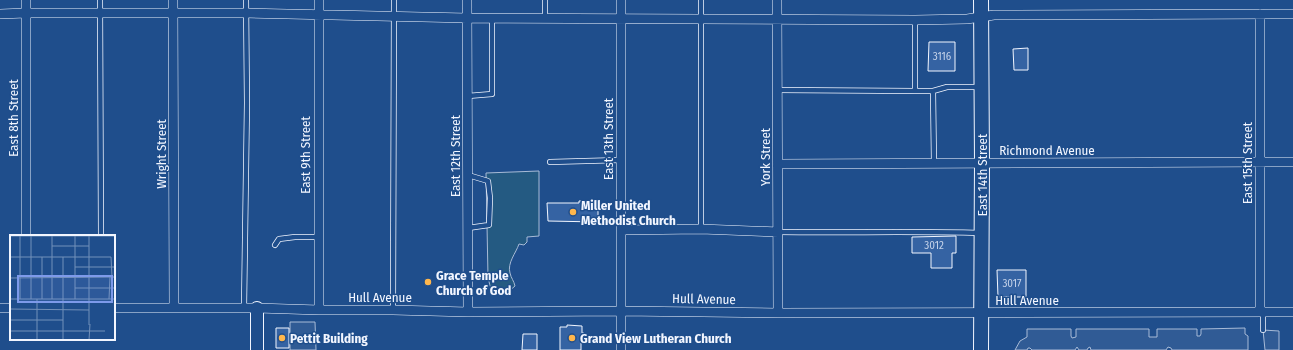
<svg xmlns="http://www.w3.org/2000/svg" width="1293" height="350" font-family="'Fira Sans Condensed',sans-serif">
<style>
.green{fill:#245a82;stroke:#a8bbd7}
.parking{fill:#305b95;stroke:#a8bbd7}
.building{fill:#3563a3;stroke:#f2f6ff}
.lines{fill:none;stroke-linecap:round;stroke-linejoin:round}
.lane-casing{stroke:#f2f6ff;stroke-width:6}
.street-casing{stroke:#f2f6ff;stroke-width:10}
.secondary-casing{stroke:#f2f6ff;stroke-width:14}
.primary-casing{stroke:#f2f6ff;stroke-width:16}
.lane{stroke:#1f4e8c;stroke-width:4.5}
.street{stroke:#1f4e8c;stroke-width:9}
.secondary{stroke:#1f4e8c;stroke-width:12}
.primary{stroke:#1f4e8c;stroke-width:14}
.poi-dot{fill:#ffb74d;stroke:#1f4e8c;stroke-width:1.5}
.labels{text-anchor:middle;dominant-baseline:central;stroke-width:3;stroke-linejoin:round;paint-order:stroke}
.number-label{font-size:11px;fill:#c3d1e8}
.street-label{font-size:13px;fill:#f2f6ff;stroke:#1f4e8c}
.poi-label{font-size:13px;font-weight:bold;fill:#f2f6ff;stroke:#1f4e8c;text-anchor:start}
.inset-road{fill:none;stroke:#7391ba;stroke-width:1}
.view{fill:#7d9aea;fill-opacity:0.15;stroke:#7d9aea;stroke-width:2}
.inset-edge{fill:none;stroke:#f2f6ff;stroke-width:2}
</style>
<rect width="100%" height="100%" fill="#1f4e8c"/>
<path class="green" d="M539 171V236L527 237V242L524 245 519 244C516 253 507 263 510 273 511 278 514 281 515 286L508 292 496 294 490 286 488 277 486 173Z"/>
<path class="parking" d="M290 322H315L316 350H290Z
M1245 328V334L1248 336V350H1172L1171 348 1168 347 1166 350H1091L1090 347 1088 348 1087 350H1079L1077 347 1075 350H1032L1030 348H1028L1027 350H1015L1020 341 1027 337V329H1071V336L1072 338 1076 337V329H1149V337H1157V329H1197V336H1200L1201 334V329Z
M1263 330 1279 331V350H1265Z"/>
<path class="building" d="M929 42H955V71H928Z
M1028 48V70H1014L1013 49Z
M598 200V222L548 221 547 203H579V201Z
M956 236V253H952V268H931V253H912V237Z
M997 270H1026V297H998Z
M567 325 582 326V333H584V343H581V350H560V327H567Z
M276 328H289V348H276Z
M523 334H537V350H522Z"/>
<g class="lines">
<g class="lane-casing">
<path id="lane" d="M100 0 101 236
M545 0V19
M915 20V91H933L947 87H980
M777 90 915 91
M933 91 934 163
M468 96 492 94V18
M550 162 621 160
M468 175 488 181 490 198 489 225 468 228
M701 229V0
M778 232C845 233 913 231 980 233
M275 245 279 239 295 237H319
M244 308 247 103 246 0
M393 310 394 0
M1263 312V330"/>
</g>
<g class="street-casing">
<path id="street" d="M26 0V236
M173 0 174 308
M319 0V310
M467 0 468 312
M621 0V350
M777 0 778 313
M0 14 26 13H246L467 18 915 20 967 19 994 15 1293 14
M778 164 1293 162
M621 230 701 229 778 232
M0 308H11
M114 308H257L319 310H393L468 312 621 311 778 313 1293 312
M1260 312V14"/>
</g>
<g class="secondary-casing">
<path id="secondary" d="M257 350V308"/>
</g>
<g class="primary-casing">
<path id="primary" d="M981 0 982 163 981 350"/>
</g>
<use href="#lane" class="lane"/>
<use href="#street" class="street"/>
<use href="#secondary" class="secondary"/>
<use href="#primary" class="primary"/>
</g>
<g class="poi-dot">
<circle cx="573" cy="212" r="4"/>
<circle cx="428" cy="282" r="4"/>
<circle cx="282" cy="338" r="4"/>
<circle cx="572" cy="338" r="4"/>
</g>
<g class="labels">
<g class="number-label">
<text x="942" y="56">3116</text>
<text x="934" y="245">3012</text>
<text x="1012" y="283">3017</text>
</g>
<g class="street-label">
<text transform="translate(13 118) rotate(-90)">East 8th Street</text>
<text transform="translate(608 139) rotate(-90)">East 13th Street</text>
<text x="1047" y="150">Richmond Avenue</text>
<text transform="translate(161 154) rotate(-90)">Wright Street</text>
<text transform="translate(305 155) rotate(-90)">East 9th Street</text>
<text transform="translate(455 156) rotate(-90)">East 12th Street</text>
<text transform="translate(765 157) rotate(-90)">York Street</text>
<text transform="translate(1247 163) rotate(-90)">East 15th Street</text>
<text transform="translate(982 175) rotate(-90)">East 14th Street</text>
<text x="380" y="297">Hull Avenue</text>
<text transform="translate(704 299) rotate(1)">Hull Avenue</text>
<text x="1027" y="300">Hull Avenue</text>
</g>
<g class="poi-label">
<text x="581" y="205">Miller United<tspan x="581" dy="15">Methodist Church</tspan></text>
<text x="436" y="275">Grace Temple<tspan x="436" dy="15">Church of God</tspan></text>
<text x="290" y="338">Pettit Building</text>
<text x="580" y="338">Grand View Lutheran Church</text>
</g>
</g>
<g transform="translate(10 235)">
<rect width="105" height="105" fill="#1f4e8c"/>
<path class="inset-road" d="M79 0V90M0 1H105M10 1V64M21 1V64M42 1V64M65 1V64M42 11H79M0 22H101L102 42M65 32H105M0 43 105 42M65 53H105M0 64H105M32 64V22M99 64 100 42M0 74 79 75M0 85H53M0 96H95M27 105V64M53 105V22M79 105 80 89"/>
<path class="view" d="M8 41H102V67H8Z"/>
<rect width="105" height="105" class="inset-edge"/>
</g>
</svg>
